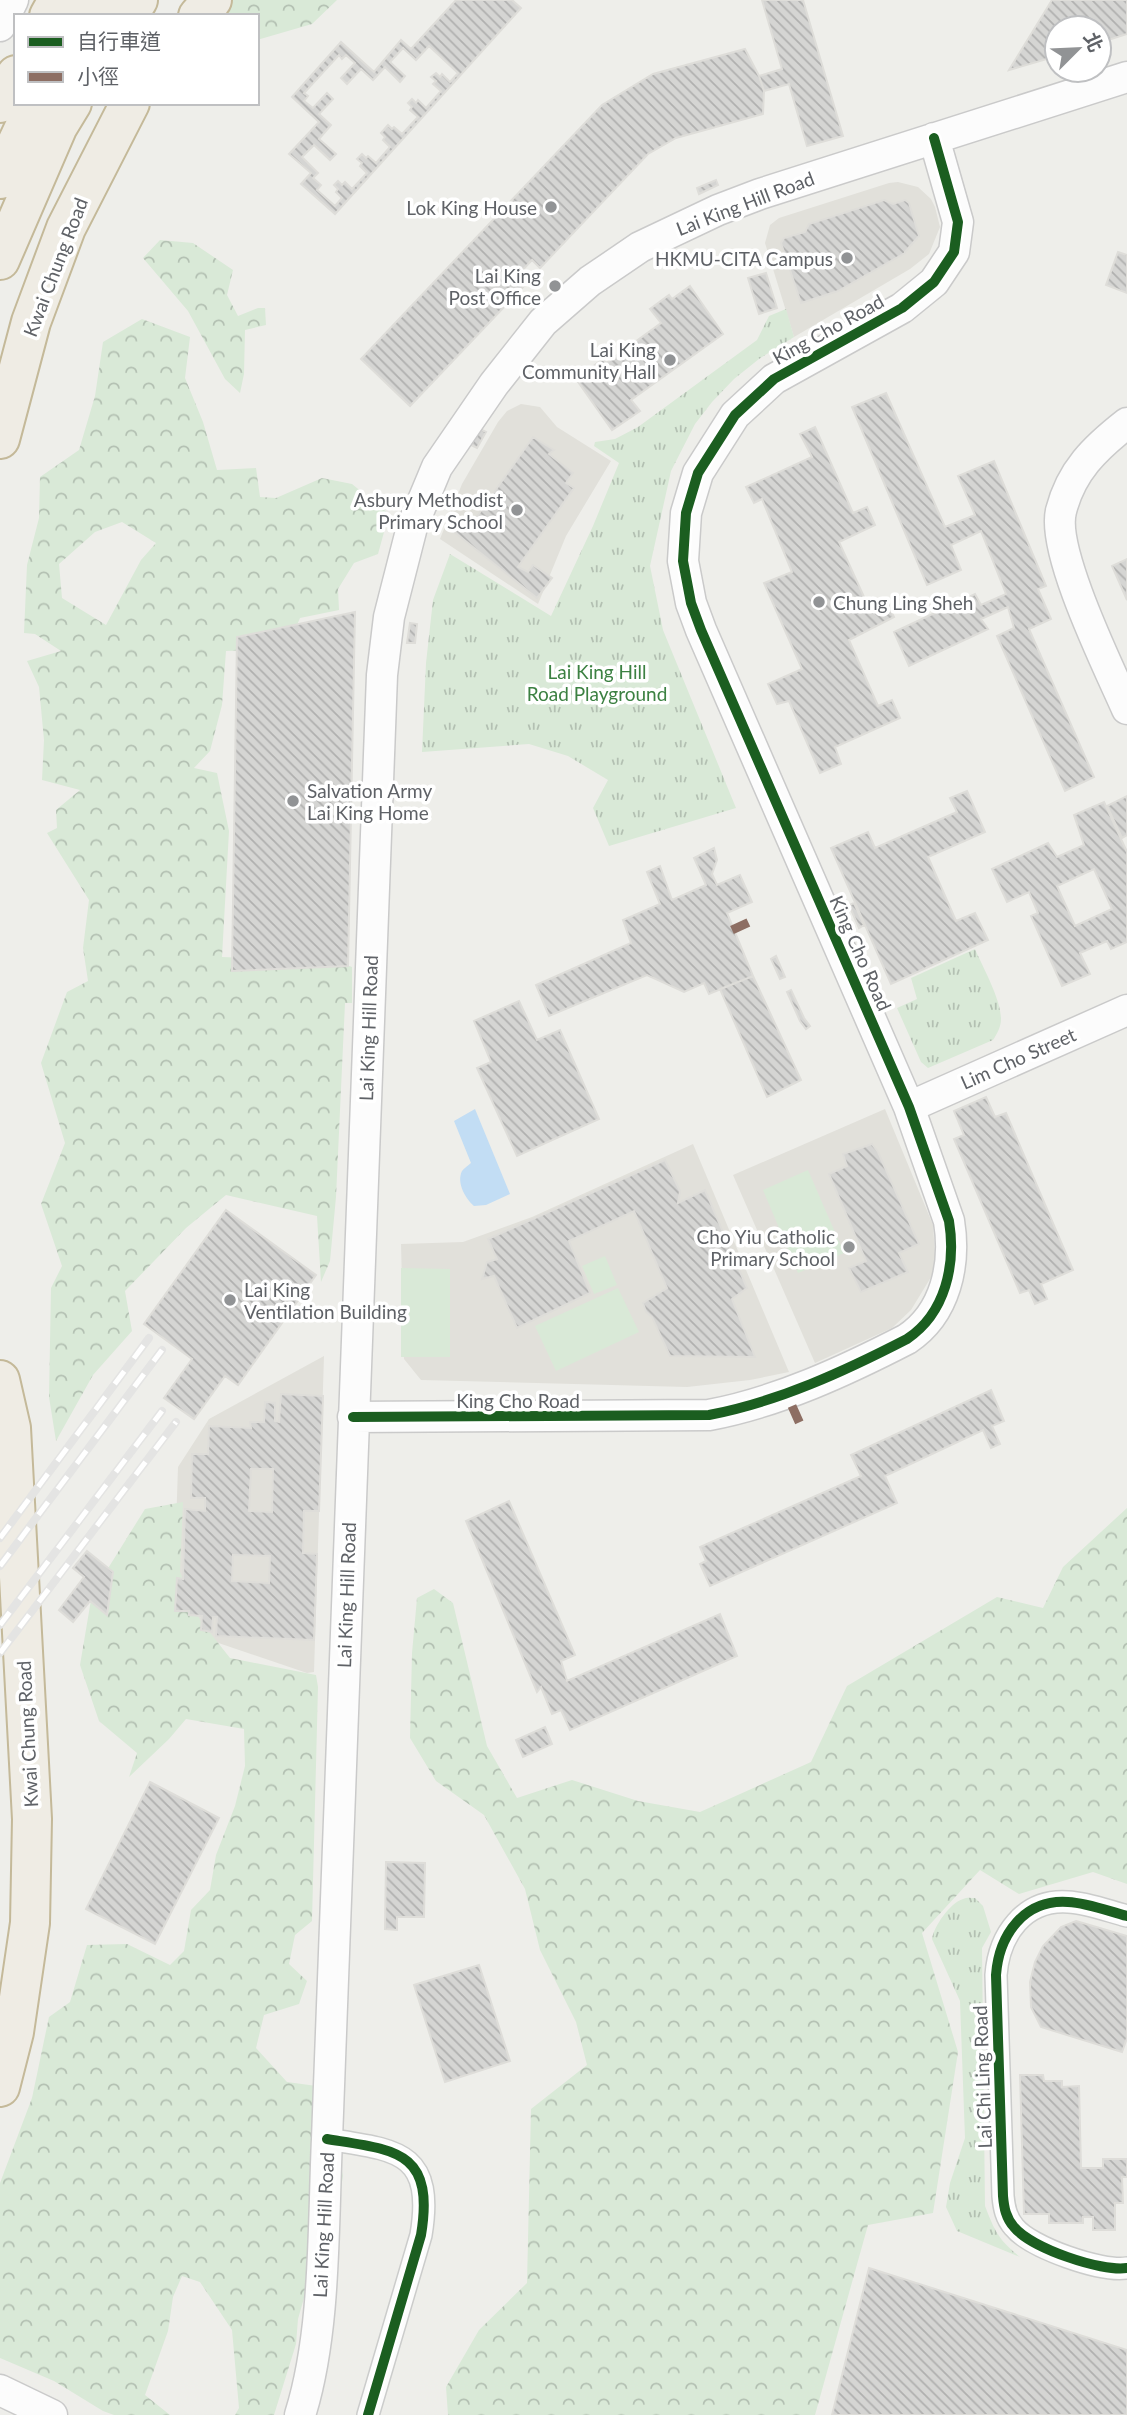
<svg xmlns="http://www.w3.org/2000/svg" width="1127" height="2415" font-family="Lato,'Noto Sans TC',sans-serif">
<style>
.education{fill:#e1e0da}
.grass{fill:#d9e9d7}
.forest{fill:url(#forest-crowns);fill-rule:evenodd}
.park{fill:url(#park-tufts)}
.water{fill:#c2ddf4}
.building{fill:url(#building-back-hatch);stroke:#deddd9;stroke-width:2;fill-rule:evenodd}
.lines{fill:none;stroke-linecap:round;stroke-linejoin:round}
.street-casing{stroke:#cbcccb;stroke-width:24}
.secondary-casing{stroke:#cacaca;stroke-width:33}
.highway-casing{stroke:#c4b999;stroke-width:42}
.street{stroke:#fcfcfc;stroke-width:21}
.secondary{stroke:#fcfcfc;stroke-width:30}
.highway{stroke:#efece4;stroke-width:38}
.rail-casing{stroke:#e4e4e3;stroke-width:8}
.rail{stroke:#fff;stroke-width:5;stroke-dasharray:16;stroke-linecap:butt}
.quiet{stroke:#8d6e63;stroke-width:9;stroke-dasharray:18 9;stroke-linecap:butt}
.cycleway-casing{stroke:#fff;stroke-width:15}
.cycleway{stroke:#1b5e20;stroke-width:10}
.poi-dot{fill:#919395;stroke:#fff;stroke-width:2.5}
.labels{text-anchor:middle;dominant-baseline:central;stroke-width:7;stroke-linejoin:round;paint-order:stroke}
.street-label{font-size:19px;fill:#5f6267;stroke:#fff}
.poi-label{font-size:19px;fill:#5f6267;stroke:#fff;text-anchor:end}
.park-label{font-size:19px;fill:#3c8142;stroke:#fff}
</style>
<defs>
<pattern id="forest-crowns" width="20" height="18" patternUnits="userSpaceOnUse" patternTransform="scale(1.75)"><rect width="20" height="18" fill="#d9e9d7"/><path d="M2 6a3 3 0 1 1 6 0M12 15a3 3 0 1 1 6 0" fill="none" stroke="#b3c0b2"/></pattern>
<pattern id="park-tufts" width="24" height="20" patternUnits="userSpaceOnUse" patternTransform="scale(1.75)"><rect width="24" height="20" fill="#d9e9d7"/><path d="M3 7l-1-3M5 7V3M7 7l1-3M15 17l-1-3M17 17v-4M19 17l1-3" fill="none" stroke="#b3c0b2"/></pattern>
<pattern id="building-back-hatch" width="6" height="6" patternUnits="userSpaceOnUse" patternTransform="scale(1.75)"><rect width="6" height="6" fill="#d5d5d3"/><path d="M-1 5l2 2M0 0l6 6M5-1l2 2" fill="none" stroke="#b0b0af"/></pattern>
</defs>
<rect width="100%" height="100%" fill="#eeeeea"/>
<path class="education" d="M898 182 918 187 931 199 935 207 940 227 929 254 910 269 794 337 765 243 770 225 779 218 889 183Z
M521 404 540 407 557 427 611 461 566 536 538 604 440 539 462 484 498 422 507 411Z
M885 1109 933 1225 936 1269 911 1310 892 1328 815 1363 733 1175Z
M693 1144 789 1372 750 1380 687 1387 421 1380 404 1359 401 1244 463 1242 532 1217Z
M324 1356 314 1672 307 1673 189 1633 173 1615 178 1467 209 1419Z"/>
<path class="grass" d="M808 1170 844 1253 798 1273 763 1190Z
M605 1256 617 1285 594 1294 582 1266Z
M401 1268 450 1269V1357H401Z
M618 1288 639 1332 556 1371 535 1326Z"/>
<path class="forest" d="M212 0H337L312 24 257 40V16H205Z
M160 240 193 243 233 270 227 295 238 316 258 308H265L266 325 245 330 244 374 240 393 225 379 188 311 143 258Z
M142 319 190 337 185 378 203 422 217 470 256 468 260 497 276 498 322 478 352 484 389 514 378 554 354 563 338 589 339 610 300 618 287 649 226 651 222 705 210 751 194 768 217 773 229 831 222 957 336 961 352 967V1003H345L336 1197 330 1261 321 1282 317 1216 226 1195 186 1228 125 1291 132 1331 93 1375 56 1441 49 1397 51 1288 62 1266 41 1204 65 1143 41 1063 67 992 88 981 83 948 89 900 47 833 57 828 56 810 80 790 42 780 44 740 39 687 27 661 61 651 35 634 24 633 27 565 39 518 40 477 79 450 95 396 103 342ZM122 522 156 543 141 560 106 625 62 598 59 564 95 532Z
M183 1502 180 1572 200 1620 230 1658 316 1675 318 1687 312 1921 295 1935 289 1964 307 1981 299 2004 264 2015 256 2048 287 2082 324 2087 343 2176 324 2291 304 2298 298 2319 296 2344 274 2415H235L239 2408 232 2330 200 2282 182 2276 173 2297 168 2331 145 2395 170 2415H114L103 2411 54 2381 0 2358V2183L32 2098 49 2017 70 2002 87 1945 127 1944 170 1965 184 1951 191 1910 210 1890 216 1855 235 1806 245 1766 244 1729 186 1719 169 1739 129 1777 137 1753 99 1721 80 1665 92 1594 145 1509Z
M1127 1508V1884L1093 1872 1019 1894 980 1870 922 1933 958 2052 933 2213 868 2225 815 2415H448L446 2387 479 2330 527 2283 531 2109 587 2065 576 2022 540 1950 525 1889 484 1815 436 1781 410 1738 412 1653 417 1598 434 1589 453 1603 487 1746 517 1798 572 1780 638 1801 700 1812 811 1762 847 1686 997 1597 1043 1608 1063 1567Z"/>
<path class="park" d="M786 309 794 337 759 359 734 379 712 402 695 424 671 471 650 566 663 630 736 808 609 846 593 808 608 780 568 756 529 744 422 752 426 663 433 600 450 554 551 616 593 526 619 463 594 446 595 442 615 439 638 427 757 340 769 316Z
M975 949C983 968 1001 999 1001 1019 1001 1027 997 1034 993 1040L928 1068 921 1062 897 1008 917 999 911 978Z
M975 1898 983 1906 991 1932 982 1948 985 2206C995 2232 999 2240 1020 2257L957 2231 946 2207 950 2183 965 2138 960 2001 932 1939C934 1926 950 1903 963 1899 967 1897 971 1898 975 1898Z"/>
<path class="water" d="M475 1109 510 1194 486 1205 474 1206C466 1199 456 1183 462 1171 464 1168 468 1166 471 1163L454 1121Z"/>
<path class="building" d="M456 0H512L521 8 335 214 301 184 311 173 289 154 319 122 292 97 341 42 374 72 401 40 411 49Z
M762 0H803L843 136 807 146 789 84 764 91 759 76 782 69Z
M1052 0H1127V34L1099 43V28H1057V56L1009 70Z
M429 46 458 73 450 82 442 74 440 77 436 73 431 77 436 81 433 84 441 91 426 108 418 100 416 103 412 99 408 103 412 107 410 110 418 117 402 134 394 127 392 129 388 125 381 133 385 137 383 140 390 147 376 163 368 156 366 158 362 154 357 159 362 163 360 166 367 173 352 189 345 182 342 185 338 181 334 185 338 189 336 192 342 198 335 206 317 190 321 185 313 178 318 173 302 157 314 145 330 160 336 154 319 139 331 125 319 114 333 99 327 93 313 108 304 101 308 96 304 93 339 55 342 59 346 55 355 63 341 78 347 84 361 69 373 80 385 67 400 82 405 76 390 62 403 48 416 60Z
M745 49 759 76 764 91 763 114 676 138 648 154 540 268 532 260 516 277 525 285 410 406 361 359 602 105 653 74Z
M716 180 718 185 699 194 697 188Z
M884 200 893 204 905 200 909 203 919 236 905 252V253L838 291 801 303 781 243 784 238 805 232 809 224Z
M1118 252 1127 255V293L1106 285Z
M766 273 777 308 759 314 748 278Z
M690 286 723 334 631 400 640 411 612 430 576 379 603 359 606 363 661 323 650 309 669 295 672 299Z
M886 393 945 527 975 515 958 476 994 461 1046 586 1038 589 1051 619 1029 629 1094 777 1065 791 997 636 1014 628 1008 607 981 619 988 629 909 666 894 632 975 594 981 605 1006 594 981 531 951 545 961 570 927 585 852 407Z
M815 427 853 513 867 507 875 525 839 542 869 608 887 603 894 617 849 640 878 706 892 700 900 718 835 747 841 764 820 773 789 701 777 704 768 684 802 669 764 583 792 572 762 499 754 503 746 487 812 457 800 434Z
M480 429 486 432 477 448 471 445Z
M533 437 554 450 549 454 573 473 566 483 574 488 518 567 528 572 533 565 552 578 537 598 453 531 464 516 473 522Z
M1127 559V600L1112 566Z
M355 612 348 966 232 971 237 637Z
M410 623 417 624 415 643H407Z
M967 791 985 832 928 857 956 921 975 913 988 940 891 984 831 848 868 832 875 848 957 812 950 798Z
M1127 796V835L1122 838 1107 806Z
M1104 802 1127 852V942L1111 949 1107 941 1080 953 1090 974 1062 986 1031 916 1038 913 1029 892 1007 902 992 869 1048 843 1057 857 1084 845 1074 815ZM1094 869 1112 909 1075 926 1057 886Z
M714 848 717 860 712 874 717 885 740 875 752 902 727 913 753 976 709 994 704 983 684 992 647 975 549 1016 536 985 631 943 623 920 660 904 647 872 660 866 672 900 706 885 694 858Z
M854 903 864 925 859 928 849 905Z
M776 956 785 977 780 979 771 959Z
M753 976 801 1080 767 1097 720 989Z
M791 990 804 1018 810 1026 806 1029 800 1021 787 992Z
M519 1001 537 1040 560 1030 599 1119 517 1156 477 1068 491 1062 474 1021Z
M986 1097 995 1117 1006 1113 1073 1270 1041 1284 1047 1299 1035 1304 1029 1290 1020 1293 954 1139 964 1135 954 1111Z
M872 1144 878 1152 919 1244 899 1253 908 1272 861 1292 849 1268 866 1261 829 1174 847 1166 843 1154Z
M665 1160 680 1191 678 1203 705 1190 747 1288 732 1299 755 1357 670 1356 652 1317 646 1312 643 1303 667 1288 634 1211 569 1241 590 1293 517 1328 494 1276 482 1279 487 1262 497 1259 488 1239Z
M226 1210 316 1275 238 1385 225 1376 194 1419 164 1398 192 1359 144 1324Z
M991 1390 1004 1421 992 1426 1000 1444 991 1448 983 1430 885 1476 897 1503 710 1586 700 1564 706 1561 700 1547 861 1476 851 1455Z
M281 1394 323 1396 319 1511H304L303 1553 317 1554 314 1640 216 1636 217 1617H213L212 1632 201 1630 202 1616 189 1615V1611H175L177 1578 183 1579 185 1509 205 1511V1498H191L192 1454H208L209 1426 251 1428 250 1422H264L265 1402 275 1403V1421L279 1422ZM251 1469H273L272 1512 249 1511ZM233 1555 270 1556 269 1583 232 1581Z
M509 1501 575 1655 561 1661 567 1681 720 1614 737 1656 570 1730 561 1710 552 1714 541 1687 537 1692 466 1521Z
M87 1551 113 1572 107 1615 90 1601 73 1622 59 1610 84 1577 73 1568Z
M545 1727 552 1744 523 1757 516 1740Z
M150 1782 219 1818 155 1944 86 1909Z
M386 1862 425 1863 424 1917H397V1930L385 1929Z
M1076 1921 1127 1936V2038L1122 2052 1041 2027 1031 2007 1030 1982 1035 1962 1043 1946 1061 1927Z
M479 1965 510 2061 445 2082 414 1985Z
M1020 2075H1043L1044 2081H1062V2087L1079 2086 1081 2168H1103V2159H1127V2177H1122L1123 2203H1115V2230H1093V2217H1083V2223H1049V2214H1024Z
M869 2268 1127 2350V2415H832Z"/>
<g class="lines">
<g class="street-casing">
<path id="street" d="M1127 1916C1108 1911 1088 1903 1068 1902 1024 1899 999 1935 996 1975L1003 2196C1004 2208 1006 2218 1014 2227 1031 2248 1101 2272 1127 2268
M327 2139C395 2150 435 2150 421 2235L368 2415"/>
</g>
<g class="secondary-casing">
<path id="secondary" d="M0 26 13 0
M1127 423C1095 448 1071 471 1061 511 1051 551 1109 668 1127 709
M909 1107 1127 1010
M353 1417 709 1415C778 1402 845 1371 907 1339 946 1313 956 1264 949 1221L909 1107 701 630 691 603 683 561 686 513 698 473 735 415 774 379 902 308 934 282 954 252 958 222 934 138
M0 2390 52 2415
M300 2415C326 2333 323 2226 327 2139L382 675 389 617 412 527 437 467 494 384 543 322 590 281 640 247 718 210 760 194 1127 77"/>
</g>
<g class="highway-casing">
<path id="highway" d="M49 16 58 0
M87 16 97 0
M128 16 138 0
M198 16 212 0
M0 103 16 75
M0 179 36 103
M0 260 58 126 72 103
M0 439 31 322 66 228 130 103
M0 1380 11 1428 32 1819 30 1923 14 2032 0 2087"/>
</g>
<use href="#street" class="street"/>
<use href="#secondary" class="secondary"/>
<use href="#highway" class="highway"/>
<g class="rail-casing">
<path id="rail" d="M0 1538 149 1338
M0 1566 162 1350
M0 1625 162 1411
M0 1653 176 1422"/>
</g>
<use href="#rail" class="rail"/>
<path class="quiet" d="M732 930 756 919
M792 1406 800 1424"/>
<g class="cycleway-casing">
<path id="cycleway" d="M353 1417 709 1415C778 1402 845 1371 907 1339 946 1313 956 1264 949 1221L909 1107 701 630 691 603 683 561 686 513 698 473 735 415 774 379 902 308 934 282 954 252 958 222 934 138
M1127 1916C1108 1911 1088 1903 1068 1902 1024 1899 999 1935 996 1975L1003 2196C1004 2208 1006 2218 1014 2227 1031 2248 1101 2272 1127 2268
M327 2139C395 2150 435 2150 421 2235L368 2415"/>
</g>
<use href="#cycleway" class="cycleway"/>
</g>
<g class="poi-dot">
<circle cx="551" cy="207" r="7"/>
<circle cx="847" cy="258" r="7"/>
<circle cx="555" cy="286" r="7"/>
<circle cx="670" cy="360" r="7"/>
<circle cx="517" cy="510" r="7"/>
<circle cx="819" cy="602" r="7"/>
<circle cx="293" cy="801" r="7"/>
<circle cx="849" cy="1247" r="7"/>
<circle cx="230" cy="1300" r="7"/>
</g>
<g class="labels">
<g class="street-label">
<text transform="translate(745 203) rotate(-21)">Lai King Hill Road</text>
<text transform="translate(55 267) rotate(-69)">Kwai Chung Road</text>
<text transform="translate(828 329) rotate(-29)">King Cho Road</text>
<text transform="translate(861 953) rotate(66)">King Cho Road</text>
<text transform="translate(368 1028) rotate(-88)">Lai King Hill Road</text>
<text transform="translate(1018 1058) rotate(-24)">Lim Cho Street</text>
<text x="518" y="1400">King Cho Road</text>
<text transform="translate(346 1595) rotate(-88)">Lai King Hill Road</text>
<text transform="translate(27 1734) rotate(-93)">Kwai Chung Road</text>
<text transform="translate(982 2077) rotate(-92)">Lai Chi Ling Road</text>
<text transform="translate(323 2225) rotate(-87)">Lai King Hill Road</text>
</g>
<g class="poi-label">
<text x="537" y="207">Lok King House</text>
<text x="833" y="258">HKMU-CITA Campus</text>
<text x="541" y="275">Lai King<tspan x="541" dy="22">Post Office</tspan></text>
<text x="656" y="349">Lai King<tspan x="656" dy="22">Community Hall</tspan></text>
<text x="503" y="499">Asbury Methodist<tspan x="503" dy="22">Primary School</tspan></text>
<text x="833" y="602" text-anchor="start">Chung Ling Sheh</text>
<text x="307" y="790" text-anchor="start">Salvation Army<tspan x="307" dy="22">Lai King Home</tspan></text>
<text x="835" y="1236">Cho Yiu Catholic<tspan x="835" dy="22">Primary School</tspan></text>
<text x="244" y="1289" text-anchor="start">Lai King<tspan x="244" dy="22">Ventilation Building</tspan></text>
</g>
<g class="park-label">
<text x="597" y="671">Lai King Hill<tspan x="597" dy="22">Road Playground</tspan></text>
</g>
</g>
<rect x="14" y="14" width="245" height="91" fill="#ffffff" stroke="#bfc0c2" stroke-width="2"/>
<rect x="28" y="37" width="35" height="10" fill="#1b5e20" stroke="#bfc0c2" stroke-width="2"/>
<text x="77" y="49" font-size="21" fill="#5f6267">自行車道</text>
<rect x="28" y="72" width="35" height="10" fill="#8d6e63" stroke="#bfc0c2" stroke-width="2"/>
<text x="77" y="84" font-size="21" fill="#5f6267">小徑</text>
<g transform="translate(1078 49) rotate(66)"><circle r="33" fill="#ffffff" stroke="#bfc0c2" stroke-width="2"/>
<path d="M0-5L12 26L0 18L-12 26Z" fill="#919395"/>
<text y="-10" font-size="19" font-weight="bold" text-anchor="middle" fill="#5f6267">北</text>
</g>
</svg>
